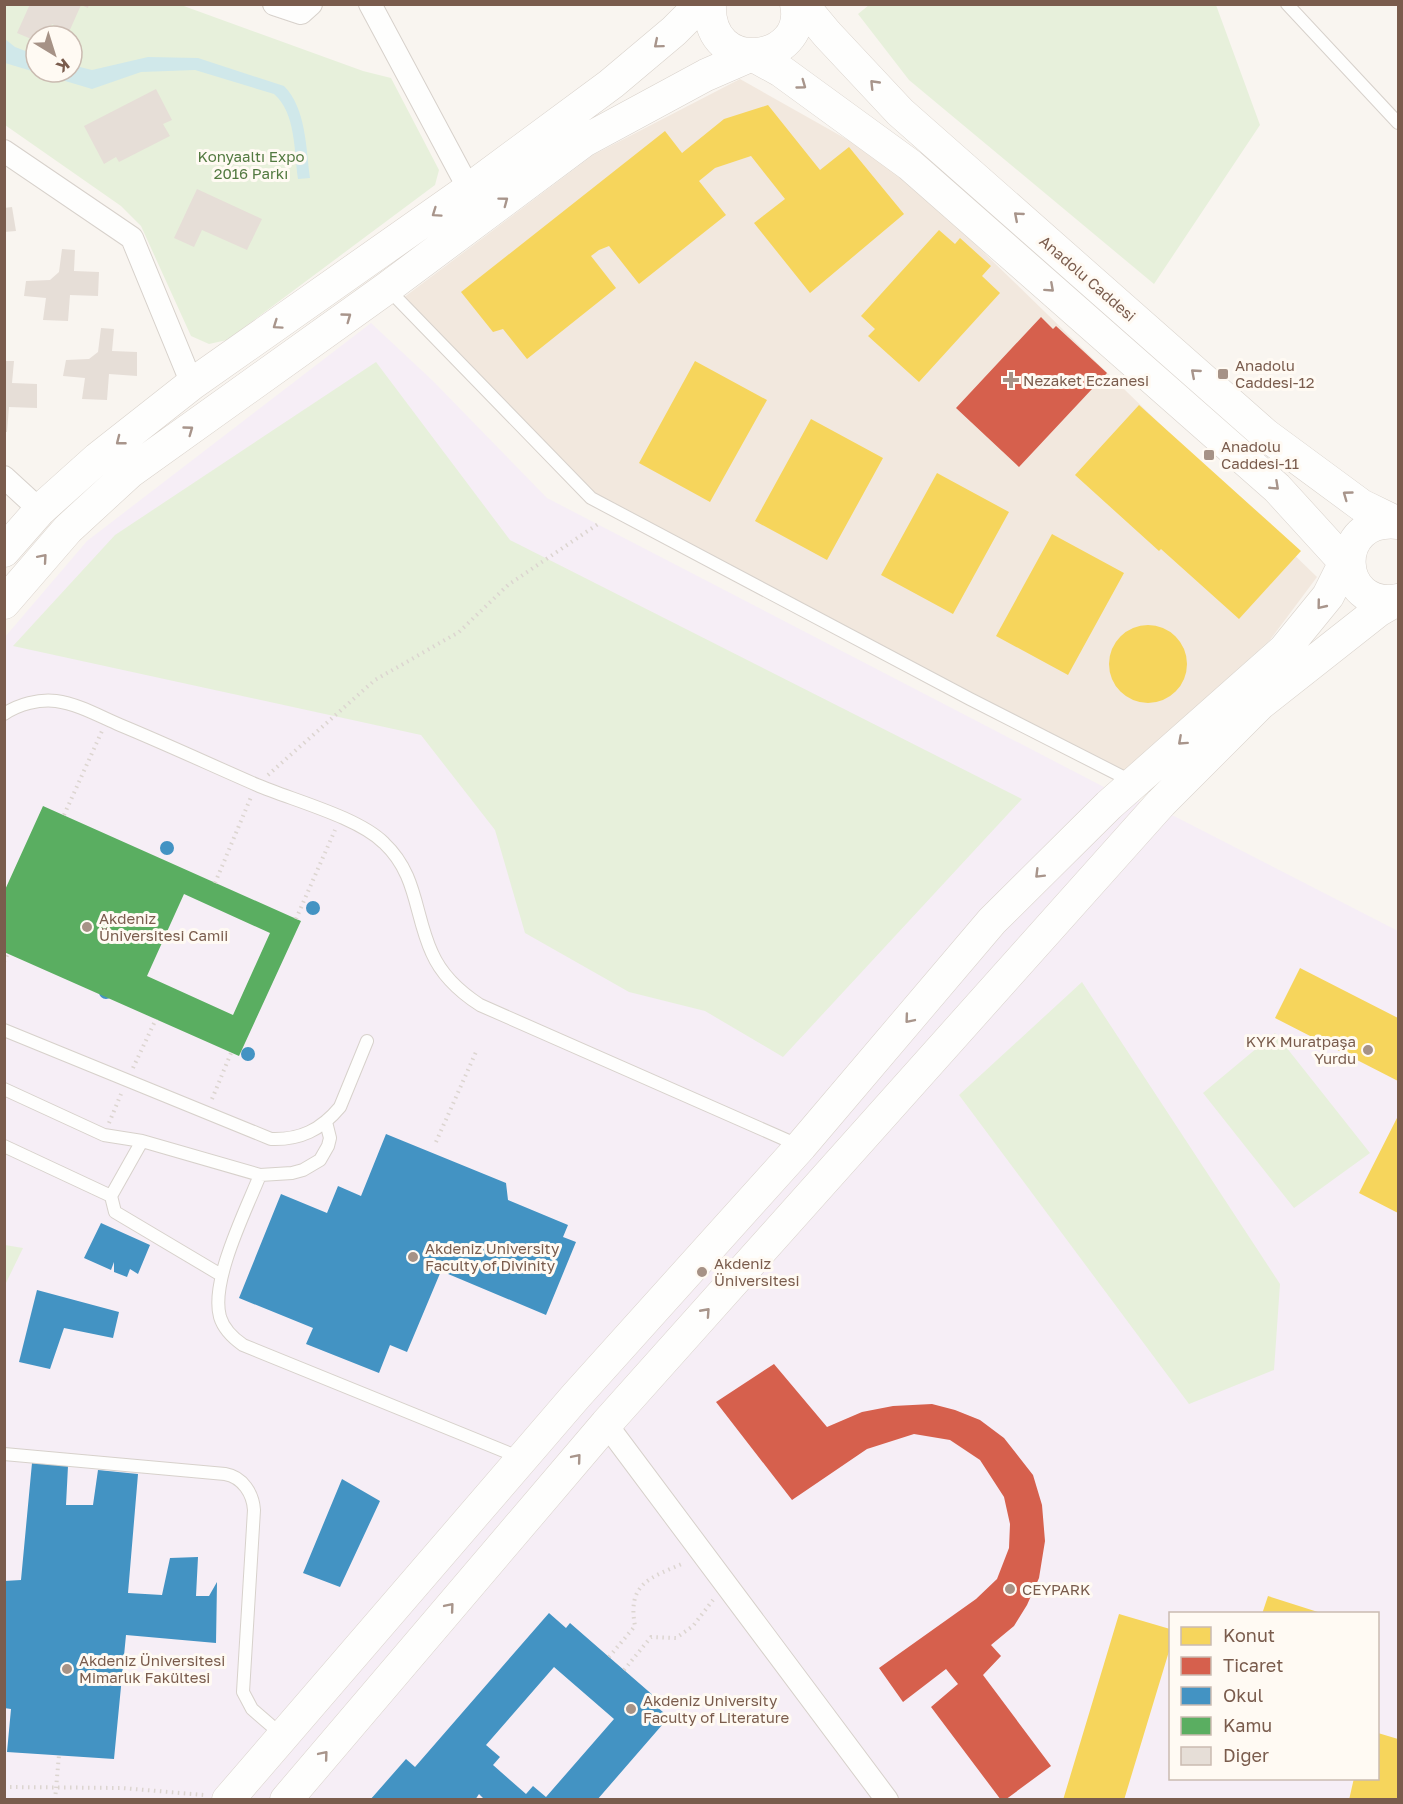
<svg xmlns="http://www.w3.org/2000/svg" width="1403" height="1804" font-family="'Golos Text',sans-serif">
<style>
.residential{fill:#f2e8de}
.education{fill:#f6eef6;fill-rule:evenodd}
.green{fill:#e7f0db;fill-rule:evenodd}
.water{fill:#d0e8ea}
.homes{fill:#f6d55c}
.shops{fill:#d6604d}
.schools{fill:#4393c3;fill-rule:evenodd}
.public{fill:#5aae61;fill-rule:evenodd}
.building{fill:#e6ded7}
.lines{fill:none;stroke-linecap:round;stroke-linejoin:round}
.lane-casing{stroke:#d7d1cb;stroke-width:14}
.street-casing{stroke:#d7d1cb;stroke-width:24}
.secondary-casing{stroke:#d9d2cb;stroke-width:33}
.path{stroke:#dcd5d0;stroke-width:4;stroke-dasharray:1.5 4.5;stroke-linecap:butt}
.lane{stroke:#fefefd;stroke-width:12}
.street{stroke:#fefefd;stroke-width:22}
.secondary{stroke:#fefefd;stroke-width:32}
.oneway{stroke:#a8958b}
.poi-dot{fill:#a69286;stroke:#fffaf3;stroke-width:2}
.labels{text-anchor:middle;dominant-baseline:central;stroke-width:6;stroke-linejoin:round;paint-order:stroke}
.park-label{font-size:15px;fill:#537a41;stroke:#fffaf3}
.street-label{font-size:15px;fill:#7a5c4d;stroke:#fffaf3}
.poi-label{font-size:15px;fill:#7a5c4d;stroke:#fffaf3;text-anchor:start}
</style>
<rect width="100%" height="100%" fill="#f9f5f0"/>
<path class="residential" d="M740 79 896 167 1317 577 1270 640 1119 777 591 498 399 301 593 155Z"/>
<path class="education" d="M371 323 433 381 547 498 1104 787 1174 816 1398 931V1799L5 1800V637L87 541ZM1170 1614H1378V1778H1170Z"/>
<path class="green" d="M5 5H181L363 71 391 78 439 170 435 185 227 340 209 344 191 336 141 226 121 206 5 125ZM36 36H72V72H36Z
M869 5H1216L1260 125 1154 284 909 80 858 14Z
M376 362 510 540 1022 799 783 1057 705 1011 629 992 525 933 495 830 421 735 13 646 115 535Z
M1082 982 1280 1284 1274 1370 1189 1404 959 1095Z
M1275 1033 1370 1153 1294 1208 1203 1093Z
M5 1245 23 1248 5 1285 4 1245Z"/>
<path class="water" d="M5 39 15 47 36 55V72H72V65L92 70 148 57 198 58 284 86C306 108 306 148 310 178L298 179C294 151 296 113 274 94L195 70 141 72 92 89 5 63Z"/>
<path class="homes" d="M768 105 820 170 849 147 904 214 810 293 754 223 785 199 751 156 715 168 699 181 726 215 639 284 609 246 599 250 591 256 616 288 527 359 503 329 493 332 461 292 665 131 682 153 724 119Z
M939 230 955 244 960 238 991 266 982 276 1000 293 919 382 868 336 875 329 861 316Z
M695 361 767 400 710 502 639 463Z
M1139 405 1301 551 1239 619 1161 549 1159 551 1075 475Z
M811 419 883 458 827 560 755 521Z
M937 473 1009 512 953 614 881 575Z
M1052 534 1124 573 1068 675 996 636Z
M1109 664a39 39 0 1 1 78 0a39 39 0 1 1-78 0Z
M1300 968 1398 1018V1081L1275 1018Z
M1398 1116V1213L1359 1193Z
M1268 1596 1321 1613V1614H1262Z
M1119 1614 1170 1629V1648L1124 1800H1063Z
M1378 1733 1398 1739V1800H1349L1354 1778H1378Z"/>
<path class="shops" d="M1041 317 1053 329 1056 326 1107 373 1019 467 956 408Z
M774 1364 827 1427 862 1412 893 1406 932 1404 955 1410 980 1420 1004 1438 1033 1475 1042 1505 1045 1541 1039 1578 1027 1605 1014 1626 991 1645 1001 1656 983 1675 1051 1766 1005 1800H1001L931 1707 958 1684 946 1669 903 1702 879 1668 976 1599 997 1579 1009 1548 1010 1524 1004 1497 980 1460 950 1440 914 1434 867 1449 792 1500 716 1402Z"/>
<path class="schools" d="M160 848a7 7 0 1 1 14 0a7 7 0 1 1-14 0Z
M306 908a7 7 0 1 1 14 0a7 7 0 1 1-14 0Z
M99 992a7 7 0 1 1 14 0a7 7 0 1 1-14 0Z
M241 1054a7 7 0 1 1 14 0a7 7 0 1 1-14 0Z
M386 1134 506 1183 508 1200 568 1225 563 1237 576 1242 546 1315 441 1271 407 1352 390 1345 379 1373 306 1344 313 1328 239 1298 281 1194 327 1213 338 1186 361 1196Z
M101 1223 150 1245 138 1274 130 1269 127 1277 114 1272V1262L111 1270 84 1258Z
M37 1290 119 1312 113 1338 64 1328 50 1369 19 1362Z
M32 1463 68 1466 66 1505H93L98 1470 138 1474 128 1593 162 1595 170 1558 198 1557 196 1596H209L217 1582 216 1643 126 1635 114 1759 7 1752 11 1709 4 1708V1581L21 1580Z
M342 1479 380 1501 340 1587 303 1573Z
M549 1613 566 1628 570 1623 609 1657 655 1697 651 1702 669 1717 597 1800H485L479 1794 475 1800H370L406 1759 415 1767ZM554 1667 614 1719 546 1797 533 1786 526 1794 493 1765 500 1757 486 1745Z"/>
<path class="public" d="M43 806 301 921 239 1056 4 952V892ZM184 894 270 933 233 1015 147 976Z"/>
<path class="building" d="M30 4H89L88 8 81 5 69 32 52 24 47 36H36V41L17 33Z
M156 89 172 120 163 124 170 136 119 162 116 157 104 164 84 126Z
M197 189 262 219 247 250 202 230 194 247 174 238Z
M12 207 16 231 4 232V208Z
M62 249 75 250 74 271 99 272 98 296 70 295 68 321 43 320 46 298 24 296 26 281 50 280 59 272Z
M101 328 114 329 112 351 137 352V376L109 374 107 400 82 399 85 378 63 376 66 360 89 359 98 352Z
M4 361H14L12 383 37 384V408L9 407 7 432H4Z"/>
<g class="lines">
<g class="lane-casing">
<path id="lane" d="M1287 4 1398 123
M387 288 591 498 970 699 1131 781
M4 714C19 704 39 699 56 701 78 704 99 716 120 725 166 744 211 765 257 785 292 800 358 817 384 843 418 875 414 914 432 953 442 976 460 992 480 1005L800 1146
M4 1030 271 1139C300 1140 321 1130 340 1107L367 1041
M4 1089 104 1135 142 1141 260 1175 292 1173 303 1170 320 1160 328 1146 330 1138 326 1122
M4 1146 111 1196 142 1141
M260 1175C246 1210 210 1281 220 1317 224 1330 233 1338 243 1345L521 1458
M111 1196 115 1212 221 1275
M4 1454 225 1474C243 1477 253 1494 254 1510L243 1692 252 1709 282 1735"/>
</g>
<g class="street-casing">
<path id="street" d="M274 4 301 13 311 4
M370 4 469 189
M4 151 132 238 192 384
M4 477 40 510
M606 1424 887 1800"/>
</g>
<g class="secondary-casing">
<path id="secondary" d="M710 4C707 78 809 63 796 4
M802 4 827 34 900 112 1266 435 1361 505 1398 523
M1398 523C1331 516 1336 611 1398 600
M4 551 40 510 98 458 192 384 469 189 611 84 674 31 701 4
M4 603 68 529 130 472 387 288 584 141 706 75 752 55 781 71 910 165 1277 488 1349 567
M228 1800 576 1396 801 1146 992 921 1109 805 1284 650 1328 596 1349 554
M286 1800 606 1424 1161 803 1260 704 1378 611 1397 600"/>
</g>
<path class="path" d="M268 775 375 680 459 632 508 585 598 524
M64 815 102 731
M215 883 251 797
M296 919 335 830
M4 962 8 953
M133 1068 156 1019
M212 1099 231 1053
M109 1123 121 1094
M436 1142 476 1052
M609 1657 635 1626C627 1583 650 1578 684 1563
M624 1670 651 1637 676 1638 693 1626 713 1600
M4 1787 122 1788 204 1795
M55 1800 59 1755"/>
<use href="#lane" class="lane"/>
<use href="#street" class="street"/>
<use href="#secondary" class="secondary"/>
</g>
<defs><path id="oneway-chevron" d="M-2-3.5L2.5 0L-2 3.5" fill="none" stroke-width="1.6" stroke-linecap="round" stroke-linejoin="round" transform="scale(1.5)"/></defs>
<g class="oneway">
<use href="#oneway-chevron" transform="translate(658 44) rotate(140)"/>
<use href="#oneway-chevron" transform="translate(874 84) rotate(-134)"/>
<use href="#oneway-chevron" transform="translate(802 85) rotate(36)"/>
<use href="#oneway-chevron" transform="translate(504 201) rotate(-37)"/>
<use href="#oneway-chevron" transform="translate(436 213) rotate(145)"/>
<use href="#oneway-chevron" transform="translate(1018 216) rotate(-139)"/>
<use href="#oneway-chevron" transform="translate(1050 288) rotate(42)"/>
<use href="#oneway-chevron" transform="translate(347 317) rotate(-36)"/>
<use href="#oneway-chevron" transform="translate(277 325) rotate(145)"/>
<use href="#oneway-chevron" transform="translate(1195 373) rotate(-139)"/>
<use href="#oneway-chevron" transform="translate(189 430) rotate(-36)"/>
<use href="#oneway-chevron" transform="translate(120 441) rotate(142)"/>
<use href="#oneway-chevron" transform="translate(1275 486) rotate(43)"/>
<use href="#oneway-chevron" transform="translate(1347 495) rotate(-144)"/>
<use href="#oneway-chevron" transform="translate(43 558) rotate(-49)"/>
<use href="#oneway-chevron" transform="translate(1321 605) rotate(129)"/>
<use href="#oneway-chevron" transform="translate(1182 741) rotate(138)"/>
<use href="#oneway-chevron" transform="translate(1039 874) rotate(135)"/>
<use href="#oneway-chevron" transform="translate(909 1019) rotate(130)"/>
<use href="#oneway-chevron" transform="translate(706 1312) rotate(-48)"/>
<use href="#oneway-chevron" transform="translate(577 1458) rotate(-50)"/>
<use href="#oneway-chevron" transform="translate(450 1607) rotate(-50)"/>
<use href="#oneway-chevron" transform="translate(324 1755) rotate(-50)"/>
</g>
<g class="poi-dot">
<rect x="1217" y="368" width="12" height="12" rx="3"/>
<path d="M1008 371h6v6h6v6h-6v6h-6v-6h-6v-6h6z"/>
<rect x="1203" y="449" width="12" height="12" rx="3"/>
<circle cx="87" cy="927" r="6"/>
<circle cx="1368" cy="1050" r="6"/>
<circle cx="413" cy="1257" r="6"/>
<circle cx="702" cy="1272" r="6"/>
<circle cx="1010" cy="1589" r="6"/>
<circle cx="67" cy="1669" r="6"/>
<circle cx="631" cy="1709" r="6"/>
</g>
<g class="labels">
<g class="park-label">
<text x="251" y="156">Konyaaltı Expo<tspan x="251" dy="17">2016 Parkı</tspan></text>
</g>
<g class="street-label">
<text transform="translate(1088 278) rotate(41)">Anadolu Caddesi</text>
</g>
<g class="poi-label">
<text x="1235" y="365">Anadolu<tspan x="1235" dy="17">Caddesi-12</tspan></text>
<text x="1023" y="380">Nezaket Eczanesi</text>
<text x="1221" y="446">Anadolu<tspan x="1221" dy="17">Caddesi-11</tspan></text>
<text x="99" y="918">Akdeniz<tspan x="99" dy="17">Üniversitesi Camii</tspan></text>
<text x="1356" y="1041" text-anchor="end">KYK Muratpaşa<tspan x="1356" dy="17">Yurdu</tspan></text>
<text x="425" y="1248">Akdeniz University<tspan x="425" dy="17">Faculty of Divinity</tspan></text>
<text x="714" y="1263">Akdeniz<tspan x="714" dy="17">Üniversitesi</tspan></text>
<text x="1022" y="1589">CEYPARK</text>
<text x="79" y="1660">Akdeniz Üniversitesi<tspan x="79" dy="17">Mimarlık Fakültesi</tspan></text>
<text x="643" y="1700">Akdeniz University<tspan x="643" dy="17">Faculty of Literature</tspan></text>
</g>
</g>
<rect width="1403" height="1804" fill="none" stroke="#7a5c4d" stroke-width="12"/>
<rect x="1169" y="1612" width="210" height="168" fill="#fffaf3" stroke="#cabbb1" stroke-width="1.5"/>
<rect x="1181" y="1627" width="30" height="18" fill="#f6d55c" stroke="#cabbb1" stroke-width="1.5"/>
<text x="1223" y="1642" font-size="18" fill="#7a5c4d">Konut</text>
<rect x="1181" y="1657" width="30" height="18" fill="#d6604d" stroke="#cabbb1" stroke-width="1.5"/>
<text x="1223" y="1672" font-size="18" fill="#7a5c4d">Ticaret</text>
<rect x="1181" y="1687" width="30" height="18" fill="#4393c3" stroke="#cabbb1" stroke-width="1.5"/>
<text x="1223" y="1702" font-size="18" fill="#7a5c4d">Okul</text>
<rect x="1181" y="1717" width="30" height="18" fill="#5aae61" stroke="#cabbb1" stroke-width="1.5"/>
<text x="1223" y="1732" font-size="18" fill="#7a5c4d">Kamu</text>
<rect x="1181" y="1747" width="30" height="18" fill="#e6ded7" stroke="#cabbb1" stroke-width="1.5"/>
<text x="1223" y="1762" font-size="18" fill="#7a5c4d">Diğer</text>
<g transform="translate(54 54) rotate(142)"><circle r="28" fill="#fffaf3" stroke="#cabbb1" stroke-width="1.5"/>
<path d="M0-4.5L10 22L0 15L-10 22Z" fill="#a69286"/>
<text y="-9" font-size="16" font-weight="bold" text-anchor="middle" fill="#7a5c4d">K</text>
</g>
</svg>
